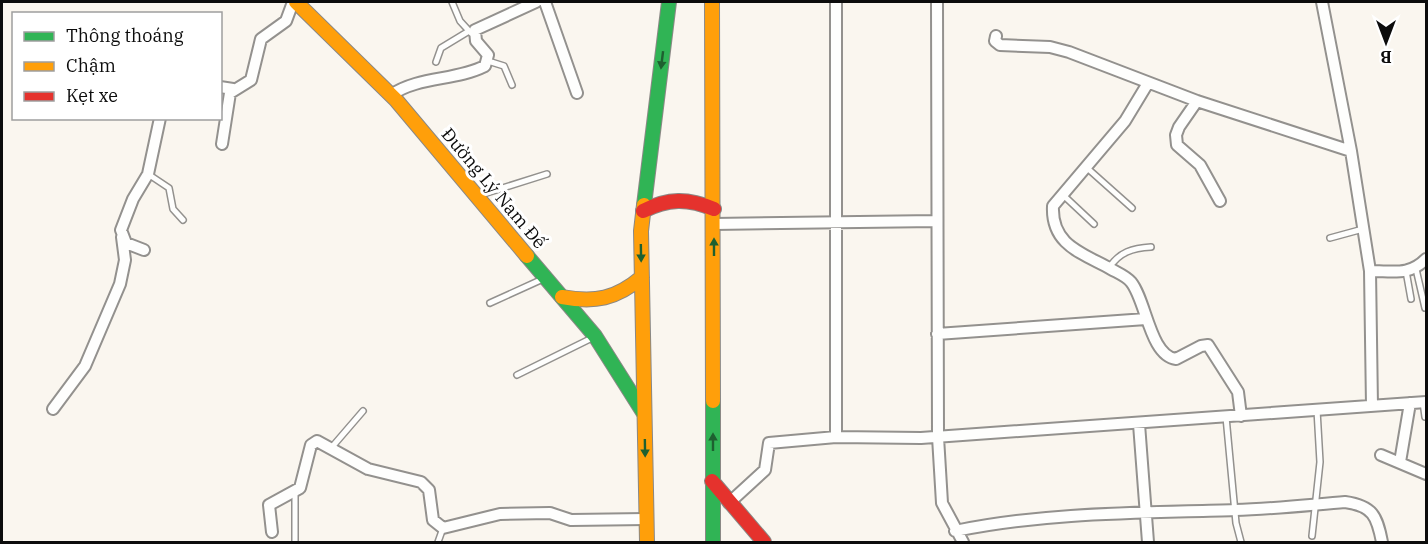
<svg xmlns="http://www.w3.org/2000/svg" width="1428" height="544" font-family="'IBM Plex Serif',serif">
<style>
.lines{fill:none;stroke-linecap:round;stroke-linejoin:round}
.lane-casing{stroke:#93918e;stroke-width:8}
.street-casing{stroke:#93918e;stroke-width:14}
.fast-casing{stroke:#8a8885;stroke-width:16}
.slow-casing{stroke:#8a8885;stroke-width:16}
.jam-casing{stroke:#8a8885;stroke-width:16}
.lane{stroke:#fefefd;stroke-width:5}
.street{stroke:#fefefd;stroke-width:10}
.fast{stroke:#30b455;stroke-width:14}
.slow{stroke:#ff9f0a;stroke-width:14}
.jam{stroke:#e5322d;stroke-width:14}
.oneway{fill:#1e6030}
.labels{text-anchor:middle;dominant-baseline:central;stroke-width:6;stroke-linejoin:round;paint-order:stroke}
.street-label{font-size:18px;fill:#0c0c0c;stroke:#fff}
</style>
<rect width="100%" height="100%" fill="#faf6ef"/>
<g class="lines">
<g class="lane-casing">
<path id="lane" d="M452 2 460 21 471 33
M488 61 504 66 512 85
M436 62 441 48 469 31
M1086 167 1132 208
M148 174 169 188 173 209 183 220
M1062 194 1094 224
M477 196 547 174
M1330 238 1363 229
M1109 268C1119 252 1133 248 1151 247
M1416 269 1425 308
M1406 271 1411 299
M490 303 545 278
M517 375 594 337
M1423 402 1425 417
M1226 417 1236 523 1241 542
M332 447 363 411
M1312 536 1320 462 1317 410
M295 542V492
M438 542 443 528"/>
</g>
<g class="street-casing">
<path id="street" d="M545 2 577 93
M836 2V437
M937 2 938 437 942 503 963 542
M1322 2 1351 151 1370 271 1372 406
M996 36 995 41 1000 45 1050 47 1069 52 1197 101 1351 151
M1148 83 1125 121 1053 206C1051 245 1082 253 1111 269 1118 273 1126 276 1131 282 1146 300 1150 356 1176 359L1201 346 1208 345 1238 392 1241 416
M220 87 233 89
M391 95C419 76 455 81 485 66L488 55 476 41 475 30 536 2
M1197 101 1179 127 1176 135 1177 145 1200 165 1220 201
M222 144 230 93 251 80 261 39 286 21 293 2
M714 224 936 221
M144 250 126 243 121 230 133 199 148 174 160 118
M1370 271C1394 271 1409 276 1426 259
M937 334 1146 319
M53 409 85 366 120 284 125 260 122 237
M1139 424 1148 542
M1381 455 1426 474
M1400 462 1410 403
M729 503 765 470 769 443 836 437 921 438 1426 402
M955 531C1047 512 1141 513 1235 510 1271 509 1308 505 1345 502 1373 506 1377 516 1382 542
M272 532 269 505 300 488 311 445 317 441 368 469 421 482 429 490 433 520 443 528 500 514 550 513 571 520 646 519"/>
</g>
<g class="fast-casing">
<path id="fast" d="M644 205 669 2
M527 256 595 336 643 412
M713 542V401"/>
</g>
<g class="slow-casing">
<path id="slow" d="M296 2 396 100 527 256
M712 2 713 401
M644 205 641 231 647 542
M562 297C595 303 616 299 642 277"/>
</g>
<g class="jam-casing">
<path id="jam" d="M643 211C668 198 688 198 714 209
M712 481 764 542"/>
</g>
<use href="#lane" class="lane"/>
<use href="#street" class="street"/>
<use href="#fast" class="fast"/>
<use href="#slow" class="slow"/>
<use href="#jam" class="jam"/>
</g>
<defs><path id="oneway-solid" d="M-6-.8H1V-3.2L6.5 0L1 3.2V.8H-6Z" transform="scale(1.5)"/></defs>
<g class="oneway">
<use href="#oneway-solid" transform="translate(662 60) rotate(97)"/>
<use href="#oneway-solid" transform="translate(714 247) rotate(-90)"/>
<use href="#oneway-solid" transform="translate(641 253) rotate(89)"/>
<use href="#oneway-solid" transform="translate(713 442) rotate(-90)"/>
<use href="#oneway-solid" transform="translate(645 448) rotate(89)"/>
</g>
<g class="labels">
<g class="street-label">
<text transform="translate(494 188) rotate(50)">Đường Lý Nam Đế</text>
</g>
</g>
<rect width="1428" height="544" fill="none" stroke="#0c0c0c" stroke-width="6"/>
<rect x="12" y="12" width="210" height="108" fill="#ffffff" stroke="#9e9e9e" stroke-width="1.5"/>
<rect x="24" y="32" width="30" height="9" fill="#30b455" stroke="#9e9e9e" stroke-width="1.5"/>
<text x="66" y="42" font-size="18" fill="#0c0c0c">Thông thoáng</text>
<rect x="24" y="62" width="30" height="9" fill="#ff9f0a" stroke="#9e9e9e" stroke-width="1.5"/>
<text x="66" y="72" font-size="18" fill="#0c0c0c">Chậm</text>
<rect x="24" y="92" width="30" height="9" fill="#e5322d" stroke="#9e9e9e" stroke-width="1.5"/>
<text x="66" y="102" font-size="18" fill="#0c0c0c">Kẹt xe</text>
<g transform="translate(1386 42) rotate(180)" stroke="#ffffff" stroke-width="4.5" paint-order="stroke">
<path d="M0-4.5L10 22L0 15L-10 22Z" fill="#0c0c0c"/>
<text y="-9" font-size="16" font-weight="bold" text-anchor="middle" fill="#0c0c0c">B</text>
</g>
</svg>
